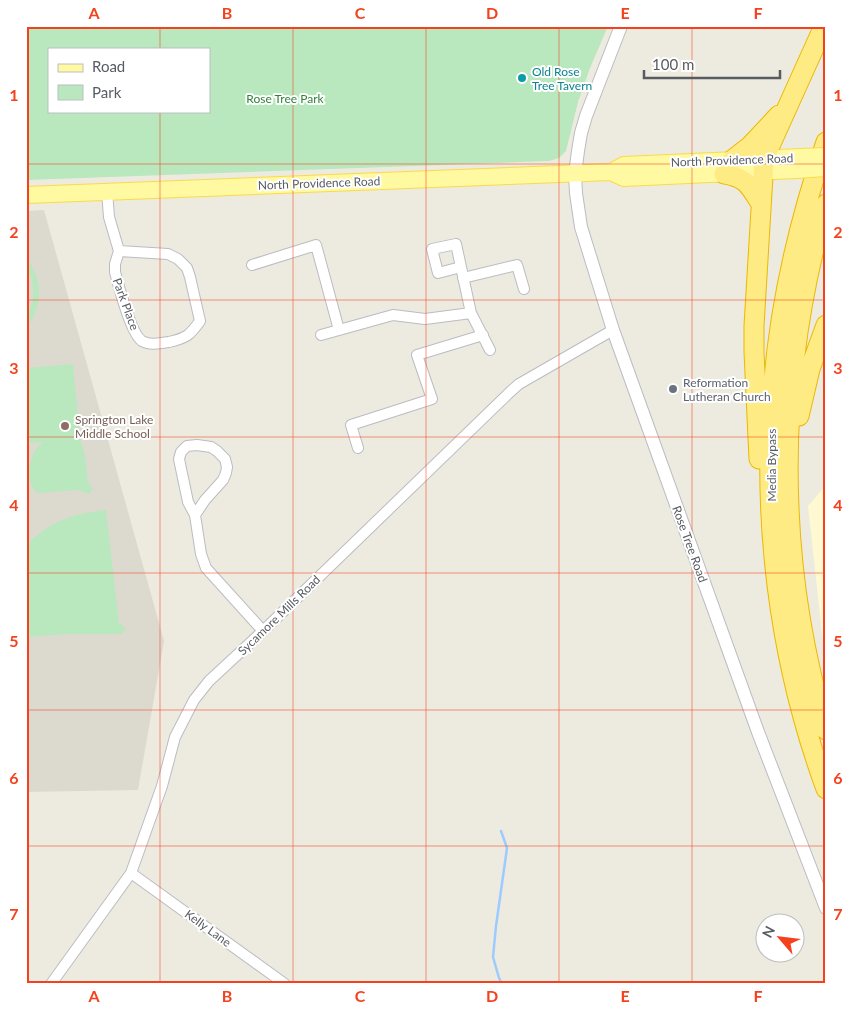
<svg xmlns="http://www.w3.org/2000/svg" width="852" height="1010" font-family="Lato,sans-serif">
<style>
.commercial{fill:#fff9d2}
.education{fill:#dcdace}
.green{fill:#b9e7be;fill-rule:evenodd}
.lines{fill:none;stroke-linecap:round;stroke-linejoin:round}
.stream{stroke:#9dcbff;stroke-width:2.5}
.minor-casing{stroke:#babcc3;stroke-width:12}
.tertiary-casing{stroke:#babcc3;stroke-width:14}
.primary-casing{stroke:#fbda4a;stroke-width:18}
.motorway-casing{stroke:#ecb800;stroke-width:21}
.minor{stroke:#fff;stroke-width:10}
.tertiary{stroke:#fff;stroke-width:12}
.primary{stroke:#fff9a2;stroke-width:16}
.motorway{stroke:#ffeb84;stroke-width:19}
.primary-bridge-casing{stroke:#fbda4a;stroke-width:18;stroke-linecap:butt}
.primary-bridge{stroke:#fff9a2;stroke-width:16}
.grid{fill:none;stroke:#f4421e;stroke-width:1;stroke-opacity:0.55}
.culture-dot{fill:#0f9aa8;stroke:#fff;stroke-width:2}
.worship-dot{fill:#6b7280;stroke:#fff;stroke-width:2}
.education-dot{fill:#8d6e63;stroke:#fff;stroke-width:2}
.labels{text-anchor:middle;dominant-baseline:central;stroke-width:4;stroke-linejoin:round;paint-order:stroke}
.culture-label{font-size:12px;fill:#0d838f;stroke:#fff;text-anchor:start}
.park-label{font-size:12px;fill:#2e843a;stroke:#fff}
.street-label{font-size:12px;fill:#585c62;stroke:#fff}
.worship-label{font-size:12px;fill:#5b616d;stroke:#fff;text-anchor:start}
.education-label{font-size:12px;fill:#785e54;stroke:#fff;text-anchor:start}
.neatline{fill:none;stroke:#f4421e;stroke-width:2}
.grid-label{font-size:16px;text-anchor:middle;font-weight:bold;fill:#f4421e}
</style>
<rect width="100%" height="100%" fill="#edebdf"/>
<path class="commercial" d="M826 485V658L824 651 808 506Z"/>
<path class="education" d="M44 210 164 641 138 790 26 792V211Z"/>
<path class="green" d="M26 26H608L590 68 578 102 566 151 559 158 549 161 26 180ZM49 49H209V111H49Z
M26 258C44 279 43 307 26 328V317L33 300V288L32 281 26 269Z
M73 364 80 438 85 455 88 483 93 489 89 494 79 490 37 493C34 489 31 486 30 482 26 468 32 450 43 442L26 443V368Z
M106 510 119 623 126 629 121 634H68L26 637V545C52 520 72 514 106 510Z"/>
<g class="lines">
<path class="stream" d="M501 831 507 848 496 926 493 957 499 978 502 984"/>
<g class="minor-casing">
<path id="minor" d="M107 191 109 217 119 251 115 264V272C119 287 131 334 142 341 151 346 160 343 169 342 187 338 190 335 200 321L190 277 187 268 178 259 168 254 119 251
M252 265 316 245 339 330
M461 267 438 273 432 249 456 244 471 313 490 350
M463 278 517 265 524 289
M321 335 393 315 425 319 471 313
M358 448 351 425 432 399 417 355 483 335
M195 515 205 500 223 480 226 473 227 467 225 459 217 451 211 447 197 445 187 446 181 452 179 459 188 502 195 515 201 554 206 568 263 631
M131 873 285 984
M51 984 131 873 162 786 175 737 194 700 209 681 263 631 510 392 519 384 613 330"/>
</g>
<g class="tertiary-casing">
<path id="tertiary" d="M621 26 586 116 581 133 578 151 575 174 576 193 581 227 613 330 758 732 826 908"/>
</g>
<g class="primary-casing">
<path id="primary" d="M611 172 624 178 796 170
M26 195 611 172 624 165 800 157"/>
</g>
<g class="motorway-casing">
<path id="motorway" d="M826 142C800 218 781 298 774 378 761 516 778 658 826 789
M732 160 750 146 779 115
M724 174C747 178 749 185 761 204
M826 204C776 375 775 559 826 730
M799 416 810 369 826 325
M759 459 754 352V326L764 159 824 26"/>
</g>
<use href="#minor" class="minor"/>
<use href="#tertiary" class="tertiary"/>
<use href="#primary" class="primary"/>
<use href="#motorway" class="motorway"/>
<g class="primary-bridge-casing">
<path id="primary-bridge" d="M800 157 826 156
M796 170 826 168"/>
</g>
<use href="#primary-bridge" class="primary-bridge"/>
</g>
<path class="grid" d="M160 26V49M293 26V984M426 26V984M559 26V984M692 26V984M160 111V984M26 164H826M26 300H826M26 437H826M26 573H826M26 710H826M26 846H826"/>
<circle class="culture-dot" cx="522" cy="78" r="5"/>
<circle class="worship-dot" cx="673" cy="389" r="5"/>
<circle class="education-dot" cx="65" cy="426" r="5"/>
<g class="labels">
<g class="culture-label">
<text x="532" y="71">Old Rose<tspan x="532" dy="14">Tree Tavern</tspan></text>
</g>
<g class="park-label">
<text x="285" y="98">Rose Tree Park</text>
</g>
<g class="street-label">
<text transform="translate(732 160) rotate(-2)">North Providence Road</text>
<text transform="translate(319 183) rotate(-2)">North Providence Road</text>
<text transform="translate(126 304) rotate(70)">Park Place</text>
<text transform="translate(771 465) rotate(-90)">Media Bypass</text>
<text transform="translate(690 544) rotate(70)">Rose Tree Road</text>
<text transform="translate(279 615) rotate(-44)">Sycamore Mills Road</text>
<text transform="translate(208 928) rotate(36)">Kelly Lane</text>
</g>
<g class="worship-label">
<text x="683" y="382">Reformation<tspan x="683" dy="14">Lutheran Church</tspan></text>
</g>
<g class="education-label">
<text x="75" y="419">Springton Lake<tspan x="75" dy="14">Middle School</tspan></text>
</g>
</g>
<rect width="852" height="1010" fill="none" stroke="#ffffff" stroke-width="55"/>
<rect x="48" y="48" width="162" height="65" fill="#ffffff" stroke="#bcbec0"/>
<rect x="58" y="64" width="25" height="8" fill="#fff9a2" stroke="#bcbec0"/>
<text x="92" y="72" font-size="15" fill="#585c62">Road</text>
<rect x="58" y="85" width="25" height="15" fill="#b9e7be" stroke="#bcbec0"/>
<text x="92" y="98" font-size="15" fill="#585c62">Park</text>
<g transform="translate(780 938) rotate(298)"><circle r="24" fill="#ffffff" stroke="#bcbec0"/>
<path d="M0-4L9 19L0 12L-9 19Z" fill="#f4421e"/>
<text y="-8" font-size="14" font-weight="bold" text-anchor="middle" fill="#585c62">N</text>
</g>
<path d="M644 70v8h136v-8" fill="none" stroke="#585c62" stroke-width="2.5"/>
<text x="652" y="70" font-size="15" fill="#585c62" stroke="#ffffff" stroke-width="4" paint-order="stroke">100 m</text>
<rect x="28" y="28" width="796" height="954" class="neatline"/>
<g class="grid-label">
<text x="94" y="19">A</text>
<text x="227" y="19">B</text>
<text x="360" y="19">C</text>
<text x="492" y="19">D</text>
<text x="625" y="19">E</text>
<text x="758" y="19">F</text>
<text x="14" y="101">1</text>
<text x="838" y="101">1</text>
<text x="14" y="238">2</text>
<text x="838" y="238">2</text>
<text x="14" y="374">3</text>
<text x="838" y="374">3</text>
<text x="14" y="511">4</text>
<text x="838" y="511">4</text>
<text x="14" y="647">5</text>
<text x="838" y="647">5</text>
<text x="14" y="784">6</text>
<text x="838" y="784">6</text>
<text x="14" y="920">7</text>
<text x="838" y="920">7</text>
<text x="94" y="1002">A</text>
<text x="227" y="1002">B</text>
<text x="360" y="1002">C</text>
<text x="492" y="1002">D</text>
<text x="625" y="1002">E</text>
<text x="758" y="1002">F</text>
</g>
</svg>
